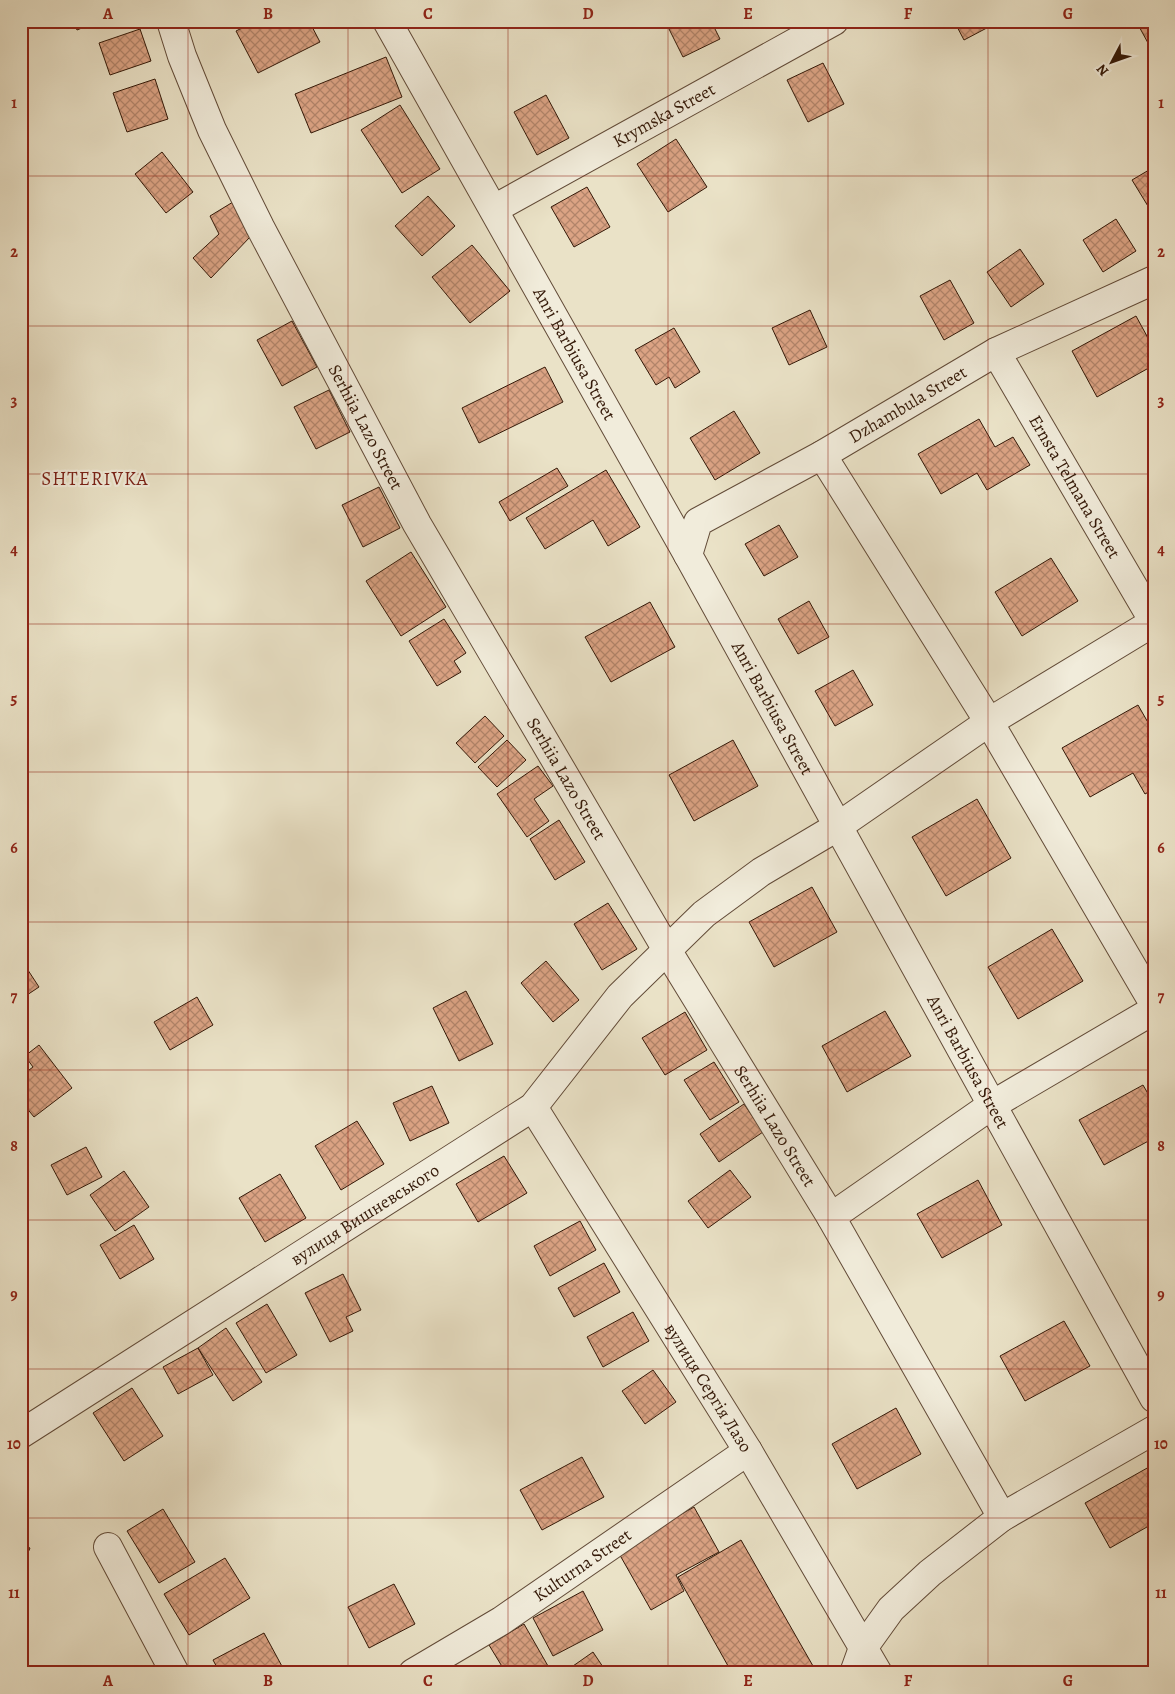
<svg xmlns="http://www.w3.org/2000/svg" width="1175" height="1694" font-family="Alegreya,serif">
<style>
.building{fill:url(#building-cross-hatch);stroke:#341908}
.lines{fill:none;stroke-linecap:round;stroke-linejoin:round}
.street-casing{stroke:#624b38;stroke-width:30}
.street{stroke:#f1ecdb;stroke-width:28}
.grid{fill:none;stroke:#8f2418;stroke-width:1;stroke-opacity:0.55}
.labels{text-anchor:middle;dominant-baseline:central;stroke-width:4.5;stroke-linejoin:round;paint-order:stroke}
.street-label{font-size:18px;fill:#341908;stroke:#f1ecdb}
.neighbourhood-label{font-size:19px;letter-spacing:1px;fill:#7a1f14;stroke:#f1ecdb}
.neatline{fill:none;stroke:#8f2418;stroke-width:2}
.grid-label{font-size:16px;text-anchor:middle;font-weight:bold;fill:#8f2418}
</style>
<defs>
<pattern id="building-cross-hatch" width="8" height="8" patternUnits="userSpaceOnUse" patternTransform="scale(1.25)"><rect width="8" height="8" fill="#dba384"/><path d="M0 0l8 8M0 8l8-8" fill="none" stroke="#b2846a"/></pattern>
</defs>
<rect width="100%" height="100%" fill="#eae2c7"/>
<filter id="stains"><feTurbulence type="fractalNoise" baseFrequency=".004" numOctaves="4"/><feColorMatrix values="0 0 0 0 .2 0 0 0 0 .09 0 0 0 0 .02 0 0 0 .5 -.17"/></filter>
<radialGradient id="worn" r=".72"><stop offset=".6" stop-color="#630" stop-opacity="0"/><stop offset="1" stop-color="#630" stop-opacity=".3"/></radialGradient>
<path class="building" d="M73 21H99L77 30Z
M256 21H309L320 42 258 73 236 31Z
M665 21H711L720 39 683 57Z
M954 21H1000L964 40Z
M1136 21H1154V54Z
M140 29 151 61 110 75 99 43Z
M386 57 402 97 311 133 295 94Z
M823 63 844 104 808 122 787 80Z
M155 79 168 119 127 132 113 93Z
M546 95 569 138 537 155 514 112Z
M400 105 440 169 402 193 361 130Z
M676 139 707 187 668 212 637 164Z
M162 152 193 192 166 213 135 174Z
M1154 167V216L1132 180Z
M587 187 610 227 574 247 551 207Z
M428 196 455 226 422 256 395 226Z
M233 202 250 237 211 278 193 258 219 234 210 216Z
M1116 219 1136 251 1103 272 1083 240Z
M472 245 510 291 470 323 432 277Z
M1020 249 1044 284 1011 307 987 272Z
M950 280 974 323 944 340 920 296Z
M810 310 827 347 789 365 772 328Z
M1136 316 1154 349V365L1097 397 1072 351Z
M292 321 317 367 282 386 257 340Z
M674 328 700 372 675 388 669 377 656 385 635 350Z
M545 367 563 402 479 443 462 408Z
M329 390 350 432 316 449 294 407Z
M734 411 760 453 715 480 690 438Z
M979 419 995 447 1013 437 1030 465 987 490 977 473 941 494 918 454Z
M557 468 568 486 510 521 499 502Z
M606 470 640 527 608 546 593 520 545 549 526 518Z
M379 487 400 528 363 547 342 505Z
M779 525 798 557 764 576 745 544Z
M411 552 446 607 401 636 366 581Z
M1051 558 1078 601 1022 636 995 592Z
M809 601 829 637 798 654 778 619Z
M650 602 675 647 611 682 585 637Z
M444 619 466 653 454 661 461 672 437 686 409 641Z
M853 670 873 705 835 726 815 691Z
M1138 705 1154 733V789L1145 794 1133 773 1090 797 1062 748Z
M485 716 504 736 475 763 456 743Z
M507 740 526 760 497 787 478 767Z
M733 740 758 786 694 821 669 775Z
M538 766 553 786 534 799 549 821 527 837 497 794Z
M977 799 1011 858 946 896 912 837Z
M559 820 585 862 555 880 530 839Z
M812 887 837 932 774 967 749 922Z
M608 903 637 949 602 970 574 924Z
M1052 929 1083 981 1018 1019 988 967Z
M22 961 39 987 21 999V962Z
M546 961 579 1000 553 1022 521 983Z
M466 991 493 1044 459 1061 433 1008Z
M197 997 213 1025 170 1050 154 1022Z
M885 1011 911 1056 847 1092 822 1046Z
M685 1012 707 1050 665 1075 642 1038Z
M39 1045 72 1088 34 1117 21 1101V1076L33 1067 25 1056Z
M714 1062 739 1102 710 1120 684 1080Z
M1143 1085 1154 1104V1138L1104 1165 1079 1120Z
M432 1086 449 1123 410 1141 393 1103Z
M744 1104 763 1132 719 1162 700 1134Z
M357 1121 384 1164 341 1190 315 1146Z
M86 1147 102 1177 67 1195 51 1165Z
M504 1156 527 1193 478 1222 456 1184Z
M730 1170 751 1197 708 1228 688 1201Z
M124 1171 149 1207 115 1231 90 1195Z
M280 1174 306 1218 265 1242 239 1198Z
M978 1180 1002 1225 942 1258 917 1214Z
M580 1221 596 1250 550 1276 534 1246Z
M134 1225 154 1259 120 1279 100 1245Z
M604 1263 620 1292 574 1317 558 1288Z
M343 1274 361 1310 346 1317 353 1331 330 1342 305 1293Z
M267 1304 297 1355 266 1373 236 1323Z
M633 1312 649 1341 603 1367 587 1337Z
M1064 1321 1090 1366 1025 1401 1000 1356Z
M226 1328 262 1382 233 1401 198 1348Z
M198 1348 213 1375 178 1394 163 1367Z
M653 1370 676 1402 645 1424 622 1391Z
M132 1388 163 1436 124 1461 93 1413Z
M896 1408 921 1454 857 1489 832 1444Z
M582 1457 604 1497 542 1530 520 1490Z
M1149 1467 1154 1476V1523L1110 1548 1085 1503Z
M694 1507 719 1552 676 1575 684 1591 651 1610 617 1550Z
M163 1509 195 1562 159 1583 127 1531Z
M741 1540 813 1666 800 1673H732L678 1577Z
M21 1544 30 1548 21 1569Z
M225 1558 250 1598 189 1635 164 1594Z
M394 1584 415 1624 369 1648 348 1607Z
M583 1591 603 1630 553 1656 533 1618Z
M524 1624 552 1673H506L489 1645Z
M264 1633 284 1670 279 1673H220L213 1660Z
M593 1652 607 1673H563Z"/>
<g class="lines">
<g class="street-casing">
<g id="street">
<path id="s1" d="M171 21 182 56 212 130 260 227 417 524 667 950 831 1217 1002 1517"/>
<path id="s2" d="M387 21 688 555 1154 1398"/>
<path id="s3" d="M494 209 834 21"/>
<path id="s4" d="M996 352 1154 622"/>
<path d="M822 455 989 722 1154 1004"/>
<path id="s5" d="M688 555 698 522 822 455 996 352 1154 280"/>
<path id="s6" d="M533 1107 748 1451 878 1673"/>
<path d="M831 1217 992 1105 1154 1010"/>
<path id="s7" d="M21 1434 533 1107 620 996 704 914 761 872 837 827 989 722 1154 622"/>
<path d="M108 1547 175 1673"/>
<path id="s8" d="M413 1673 501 1621 748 1451"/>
<path d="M854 1673 863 1648 891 1609 930 1573 1002 1517 1154 1430"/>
</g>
</g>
<use href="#street" class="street"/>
</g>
<path class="grid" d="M188 21V1673M348 21V1673M508 21V1673M668 21V1673M828 21V1673M988 21V1673M21 176H1154M21 326H1154M21 474H1154M21 624H1154M21 772H1154M21 922H1154M21 1070H1154M21 1220H1154M21 1369H1154M21 1518H1154"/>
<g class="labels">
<g class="street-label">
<text stroke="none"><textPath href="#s3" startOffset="194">Krymska Street</textPath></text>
<text stroke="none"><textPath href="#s2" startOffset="382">Anri Barbiusa Street</textPath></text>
<text stroke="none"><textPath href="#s5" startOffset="275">Dzhambula Street</textPath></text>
<text stroke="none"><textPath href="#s1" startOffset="451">Serhiia Lazo Street</textPath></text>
<text stroke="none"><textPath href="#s4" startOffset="156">Ernsta Telmana Street</textPath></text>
<text stroke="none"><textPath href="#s2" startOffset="788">Anri Barbiusa Street</textPath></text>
<text stroke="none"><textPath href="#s1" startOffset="856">Serhiia Lazo Street</textPath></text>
<text stroke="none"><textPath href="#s2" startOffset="1192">Anri Barbiusa Street</textPath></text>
<text stroke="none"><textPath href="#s1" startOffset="1261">Serhiia Lazo Street</textPath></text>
<text stroke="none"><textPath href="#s7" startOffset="408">вулиця Вишневського</textPath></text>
<text stroke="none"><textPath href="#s6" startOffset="331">вулиця Сергія Лазо</textPath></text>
<text stroke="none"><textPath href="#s8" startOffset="201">Kulturna Street</textPath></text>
</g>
<g class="neighbourhood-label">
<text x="95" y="479">SHTERІVKA</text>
</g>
</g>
<rect width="1175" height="1694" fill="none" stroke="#eae2c7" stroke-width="55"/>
<g transform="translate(1112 62) rotate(229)" stroke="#f1ecdb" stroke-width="4" paint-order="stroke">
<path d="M0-4L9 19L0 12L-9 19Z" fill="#341908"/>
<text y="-8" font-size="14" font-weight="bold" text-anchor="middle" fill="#341908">N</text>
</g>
<rect x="28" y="28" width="1120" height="1638" class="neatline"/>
<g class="grid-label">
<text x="108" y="19">A</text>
<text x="268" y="19">B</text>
<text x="428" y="19">C</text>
<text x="588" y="19">D</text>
<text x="748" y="19">E</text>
<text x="908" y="19">F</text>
<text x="1068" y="19">G</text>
<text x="14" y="108">1</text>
<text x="1161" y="108">1</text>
<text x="14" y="257">2</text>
<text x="1161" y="257">2</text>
<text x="14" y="406">3</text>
<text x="1161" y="406">3</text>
<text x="14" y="555">4</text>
<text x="1161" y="555">4</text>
<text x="14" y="704">5</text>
<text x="1161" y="704">5</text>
<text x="14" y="853">6</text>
<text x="1161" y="853">6</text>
<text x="14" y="1002">7</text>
<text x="1161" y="1002">7</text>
<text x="14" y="1151">8</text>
<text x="1161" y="1151">8</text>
<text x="14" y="1300">9</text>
<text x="1161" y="1300">9</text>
<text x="14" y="1449">10</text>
<text x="1161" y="1449">10</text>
<text x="14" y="1598">11</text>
<text x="1161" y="1598">11</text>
<text x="108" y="1686">A</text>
<text x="268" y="1686">B</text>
<text x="428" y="1686">C</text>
<text x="588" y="1686">D</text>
<text x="748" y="1686">E</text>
<text x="908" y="1686">F</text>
<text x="1068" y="1686">G</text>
</g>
<rect width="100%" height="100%" filter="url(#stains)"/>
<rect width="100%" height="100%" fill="url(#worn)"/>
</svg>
